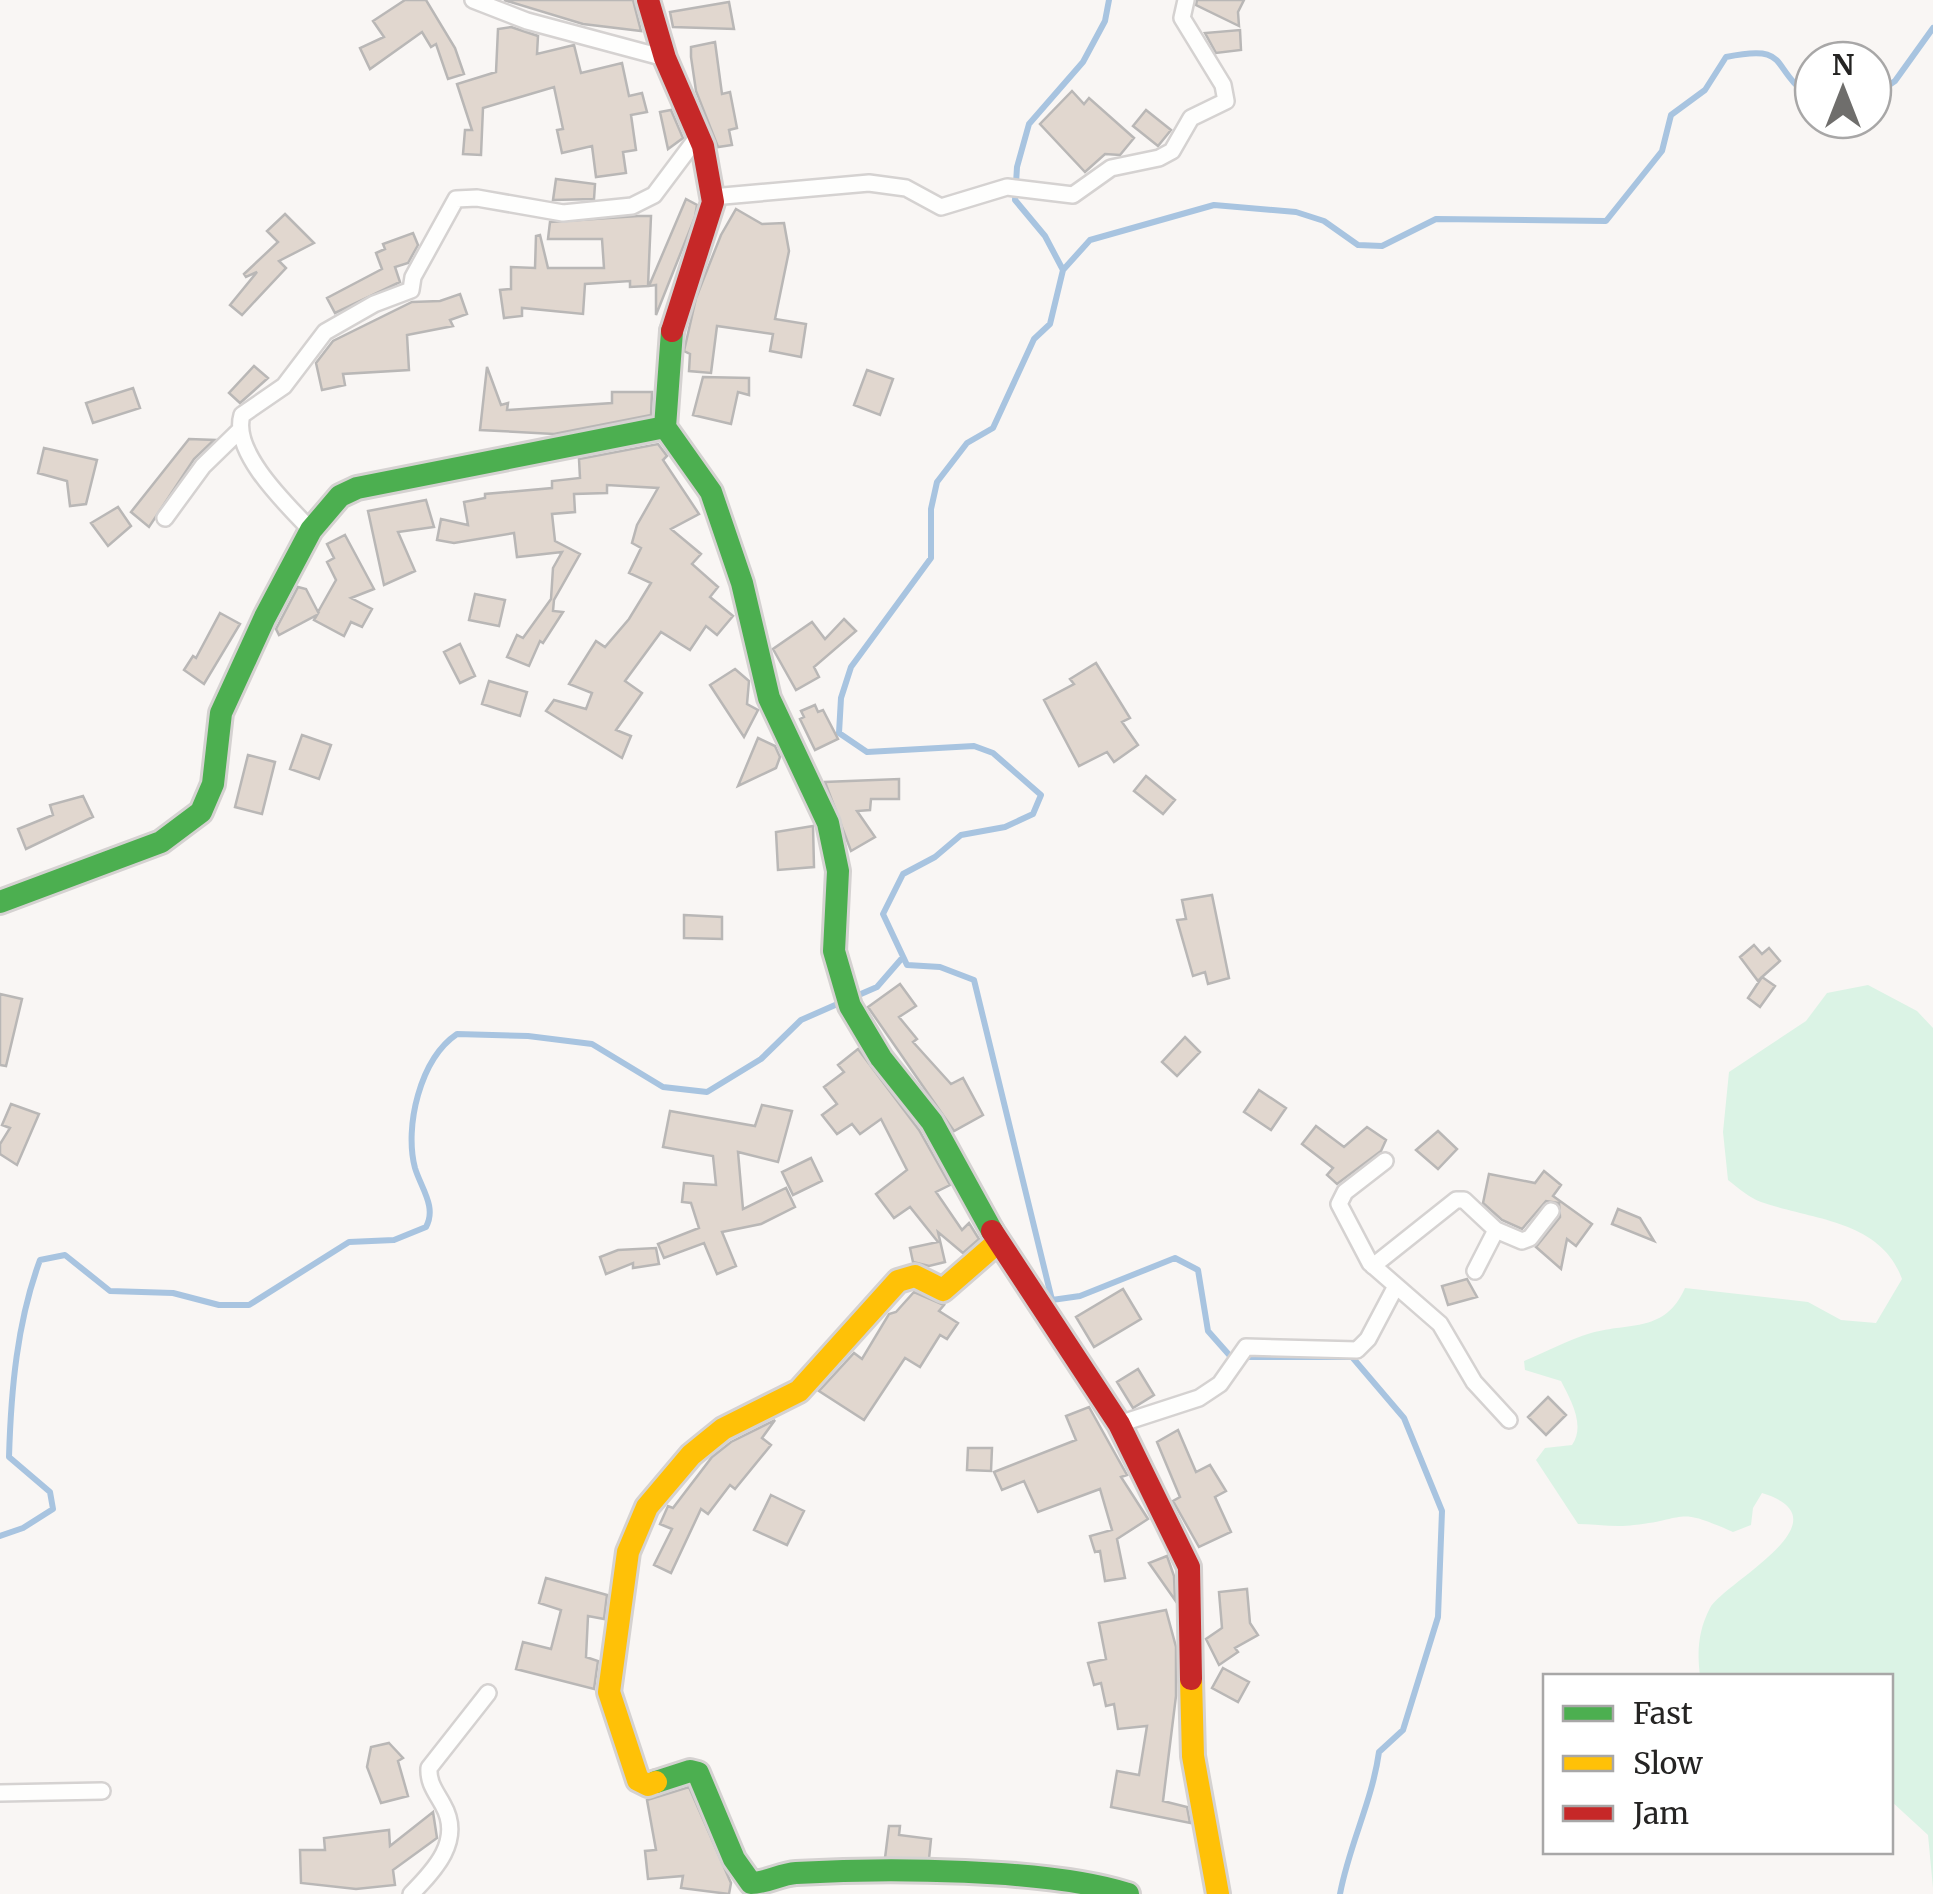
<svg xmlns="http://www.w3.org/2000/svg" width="1933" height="1894" viewBox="0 0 1933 1894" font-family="Merriweather,serif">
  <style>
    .green { fill: #dbf3e5 }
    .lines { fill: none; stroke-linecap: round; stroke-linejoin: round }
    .stream { stroke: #a8c4e0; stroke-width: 6 }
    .building { fill: #e1d7cf; stroke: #b9b7b6; stroke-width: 2.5 }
    .street-casing { stroke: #d5d2d1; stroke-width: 20 }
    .fast-casing { stroke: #d5d2d1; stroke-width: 28 }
    .slow-casing { stroke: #d5d2d1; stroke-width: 28 }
    .jam-casing { stroke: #d5d2d1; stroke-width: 28 }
    .street { stroke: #fefefd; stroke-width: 15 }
    .fast { stroke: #4caf50; stroke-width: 22 }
    .slow { stroke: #ffc107; stroke-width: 22 }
    .jam { stroke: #c62828; stroke-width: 22 }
  </style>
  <rect width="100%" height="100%" fill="#f9f6f4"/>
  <path class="green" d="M1868 985 1917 1011 1933 1028V1888L1928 1835 1891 1801 1890 1676H1700C1697 1652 1698 1631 1710 1608 1723 1583 1851 1520 1762 1493L1753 1508 1751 1525 1733 1532C1675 1506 1689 1519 1634 1525 1616 1528 1596 1524 1578 1524L1536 1460 1545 1448 1572 1445C1586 1425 1570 1399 1561 1381L1525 1370 1524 1361C1546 1352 1568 1340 1591 1333 1631 1322 1665 1333 1685 1288L1808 1302 1841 1320 1876 1323 1902 1279C1881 1220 1812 1220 1761 1202 1750 1198 1738 1188 1728 1180L1723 1132 1729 1072 1806 1021 1827 993Z"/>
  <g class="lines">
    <path class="stream" d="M1873 96 1895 81 1933 28
      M1063 270 1045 236 1015 200 1017 167 1029 124 1083 62 1105 21 1109 0
      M854 997 877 987 903 957
      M0 1536 23 1528 53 1509 50 1492 9 1457C11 1390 17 1322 40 1260L65 1255 110 1291 173 1293 219 1305H249L349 1242 394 1240 426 1227C437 1207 421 1188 415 1168 404 1127 420 1059 457 1034L528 1036 592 1044 663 1087 707 1092 761 1059 801 1020 842 1002
      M1340 1894C1349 1845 1372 1802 1379 1752L1403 1730 1438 1617 1442 1511 1404 1418 1352 1357H1231L1208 1331 1198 1270 1175 1258 1080 1296 1052 1300 974 980 940 967 907 965 883 914 903 874 935 857 961 835 1005 827 1033 814 1041 795 993 753 974 746 867 752 839 733 841 698 851 667 931 558V509L937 482 967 443 993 428 1034 339 1050 324 1063 270 1090 240 1214 205 1296 212 1324 221 1358 245 1382 246 1436 219 1606 221 1662 151 1671 115 1705 90 1726 57C1794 43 1767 69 1813 98"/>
  </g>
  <path class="building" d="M405 0H426L455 48 464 74 448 79 436 44 431 47 422 32 370 69 360 48 384 37 373 21Z
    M504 0H633L641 31 583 24Z
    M1197 0H1244L1238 12 1239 26 1196 5Z
    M729 2 734 29 673 27 670 12Z
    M511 27 538 36 537 54 574 45 581 73 622 63 629 96 642 93 647 112 631 115 636 150 623 152 626 173 596 177 592 146 562 153 557 130 563 129 554 87 483 108 481 155 463 154 465 130H472L457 84 496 72 498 29Z
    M1240 30 1241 50 1216 53 1205 33Z
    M715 42 722 94 730 92 737 128 729 130 732 145 718 147 696 91 691 57V47Z
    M1072 91 1084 104 1089 98 1134 138 1120 155 1105 154 1085 172 1040 124Z
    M671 110 683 138 668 149 660 112Z
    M1146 110 1171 130 1158 146 1133 126Z
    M556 179 595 184 594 199 553 200Z
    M686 199 697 205 695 217 656 315V285L649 286Z
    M736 209 762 224 784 223 789 251 775 319 806 324 801 357 770 351 773 334 717 326 711 373 689 371 690 354 684 351 696 298 721 235Z
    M285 214 314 243 279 261 286 268 242 315 230 305 257 272 246 277 244 274 278 242 267 231Z
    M638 216H651L648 286 630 287V281L585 284 583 314 522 308V316L504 318 500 290 511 289V267L535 268 536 236 540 235 548 268H604L602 239H548L550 222Z
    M413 233 418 245 408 263 395 267 400 282 335 313 327 298 382 269 376 253 385 249 383 244Z
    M460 294 467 314 450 320 453 326 407 335 409 370 343 374 345 385 322 390 316 363 333 341 412 302 440 301Z
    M254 366 268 378 240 403 229 393Z
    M487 367 501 405 508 403 507 410 612 403V392H652L651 415 554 434 480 430Z
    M867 370 893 379 880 415 854 405Z
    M703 377 749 378V395L738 392 731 424 693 415Z
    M133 388 140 408 93 423 86 403Z
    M189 439 214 440 194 459 149 527 131 512Z
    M658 444 667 456 663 460 699 514 671 529 701 554 692 564 718 587 710 597 733 616 717 635 706 626 690 650 661 632 625 681 642 693 616 730 631 736 622 758 546 711 554 700 586 709 592 693 569 684 596 641 605 647 629 619 651 583 629 573 641 548 632 543 637 525 658 488 607 485V493L574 494 575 512 552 514 555 541 580 554 554 600 553 611 563 612 543 643 540 641 529 666 507 657 517 635 523 638 551 599 553 568 562 552 517 557 514 533 454 543 437 540 441 519 468 525 464 502 485 498V494L552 488V481L580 478 579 459Z
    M44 448 97 460 86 504 70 506 67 481 38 473Z
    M426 500 434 527 398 532 415 571 384 585 368 511Z
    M118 507 131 526 108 546 91 523Z
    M345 535 374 589 351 598 372 609 362 627 351 622 344 636 314 620 317 615 279 635 276 629 298 587 306 589 318 612 336 580 327 562 334 558 327 544Z
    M475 594 505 600 499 626 469 620Z
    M220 613 240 624 204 684 184 670 193 656 196 658Z
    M844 619 856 631 814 667 819 677 796 690 773 649 812 622 825 639Z
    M460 644 475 676 460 683 444 652Z
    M1096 663 1130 718 1122 722 1138 745 1114 762 1107 752 1079 766 1044 700 1074 684 1070 679Z
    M735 669 749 681 747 704 758 710 744 737 710 685Z
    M489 681 527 692 520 716 482 704Z
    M815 705 818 712 823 710 838 739 815 750 800 719 804 717 801 711Z
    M302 735 331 745 319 779 290 769Z
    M758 738 775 746 780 757 776 768 738 786Z
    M248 755 275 762 262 814 235 807Z
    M1146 776 1175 800 1163 814 1134 791Z
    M899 779V799H871L870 810 857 811 875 837 851 851 825 782Z
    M83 796 93 817 26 849 18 829 53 815 50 805Z
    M813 826 814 867 778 870 776 832Z
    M1212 895 1229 978 1208 984 1205 972 1193 976 1177 920 1186 919 1182 900Z
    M684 915 722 917V939L684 938Z
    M1754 945 1762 954 1769 948 1780 961 1762 977 1775 986 1760 1007 1748 998 1762 977 1758 981 1740 957Z
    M900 984 916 1006 899 1017 917 1039 913 1042 951 1084 963 1078 983 1115 954 1131 868 1007Z
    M0 994 22 999 6 1066 0 1065Z
    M1185 1037 1200 1052 1177 1076 1162 1062Z
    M858 1049 919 1130 950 1185 936 1192 962 1230 969 1223 979 1239 963 1253 938 1232 945 1262 929 1266 913 1262 910 1248 938 1242 910 1207 894 1218 876 1194 907 1170 881 1119 860 1134 852 1124 837 1134 822 1115 837 1104 824 1087 844 1072 838 1065Z
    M1259 1090 1286 1108 1271 1130 1244 1112Z
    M11 1104 39 1114 17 1165 0 1154V1144L10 1128 2 1125Z
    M762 1105 792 1111 778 1162 738 1152 743 1209 786 1188 795 1207 761 1224 722 1232 736 1266 717 1274 704 1243 664 1258 658 1244 699 1228 691 1203 682 1202 684 1183 716 1185 713 1156 663 1147 670 1111 755 1126Z
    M1316 1126 1344 1147 1367 1127 1386 1140 1381 1151 1337 1184 1327 1175 1333 1168 1302 1144Z
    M1438 1131 1457 1149 1438 1169 1416 1150Z
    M811 1158 822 1181 793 1195 782 1172Z
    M1544 1171 1561 1185 1553 1196 1592 1224 1576 1246 1567 1239 1561 1269 1536 1247 1560 1217 1559 1203 1546 1201 1522 1229 1502 1220 1483 1203 1489 1174 1535 1183Z
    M1618 1209 1640 1218 1654 1241 1612 1224Z
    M656 1248 659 1264 633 1268V1263L606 1274 600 1257 618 1250Z
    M1467 1279 1477 1297 1448 1305 1442 1286Z
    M1123 1289 1141 1319 1094 1347 1076 1317Z
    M914 1292 944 1305 939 1311 958 1323 947 1339 940 1335 920 1367 905 1358 864 1420 819 1391 854 1353 862 1359 889 1314 896 1312Z
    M1138 1369 1154 1395 1133 1408 1117 1382Z
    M1548 1397 1566 1415 1546 1435 1528 1417Z
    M1089 1407 1127 1475 1121 1477 1148 1519 1117 1539 1125 1578 1105 1581 1100 1551 1095 1552 1090 1536 1112 1530 1100 1489 1038 1512 1024 1481 1002 1490 994 1472 1076 1440 1066 1416Z
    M775 1420 762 1438 771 1445 735 1489 730 1485 708 1514 701 1509 671 1573 654 1565 672 1529 660 1524 668 1506 673 1508 712 1457 731 1442Z
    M1178 1430 1196 1472 1210 1465 1226 1491 1215 1497 1231 1532 1199 1547 1173 1501 1180 1497 1157 1442Z
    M968 1448H992L991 1471 967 1470Z
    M771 1495 804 1511 787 1545 754 1530Z
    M1167 1556 1174 1576 1175 1600 1149 1563Z
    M546 1578 607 1595 604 1619 588 1616 586 1657 598 1661 594 1689 516 1669 523 1642 551 1649 561 1610 539 1603Z
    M1247 1589 1250 1623 1258 1635 1235 1648 1238 1652 1219 1665 1206 1639 1222 1628 1219 1592Z
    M1166 1610 1176 1647V1696L1163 1801 1187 1807 1190 1823 1111 1807 1117 1771 1139 1775 1147 1726 1118 1729 1114 1704 1106 1706 1101 1683 1094 1685 1088 1663 1106 1659 1099 1623Z
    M1223 1668 1249 1682 1238 1702 1212 1688Z
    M389 1743 403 1758 398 1761 408 1796 381 1803 367 1767 371 1747Z
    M689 1787 731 1883 729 1894 681 1888 683 1876 648 1879 645 1851 656 1850 647 1800Z
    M433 1812 437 1838 393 1870 395 1885 356 1889 301 1883 300 1850H325L324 1838 389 1830 390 1846Z
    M889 1826H900L899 1835 931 1839 929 1859 885 1858Z"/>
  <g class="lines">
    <defs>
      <path id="street" d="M473 0 527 21 665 58
        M712 197 869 183 906 188 941 207 1007 187 1073 195 1111 168 1159 158 1172 151 1191 118 1226 101 1223 85 1182 18 1186 0
        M165 518 203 466 239 431
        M311 530C287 505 231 452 242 415L284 386 325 332 374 304 411 290 413 277 456 199 477 198 563 213 632 206 654 195 699 135
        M1385 1161 1345 1192 1339 1204 1370 1263 1440 1324 1474 1382 1509 1420
        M1373 1266 1456 1200H1464L1496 1230 1522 1241 1530 1238 1551 1211
        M1475 1271 1496 1230
        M1119 1424 1199 1398 1220 1384 1246 1347 1357 1350 1368 1339 1396 1286
        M0 1793 102 1791
        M411 1894C435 1870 463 1840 443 1805 436 1792 428 1783 429 1768L488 1693"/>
      <path id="fast" d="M672 331 665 427 711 492 742 583 769 698 828 823 838 871 834 951 850 1006 881 1058 932 1122 992 1231
        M0 902 161 842 201 812 213 784 221 713 265 617 311 530 340 496 357 488 665 427
        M656 1782 690 1771 698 1773 734 1859 751 1883C767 1883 780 1874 796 1873 883 1868 1048 1868 1128 1894"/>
      <path id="slow" d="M1191 1679 1193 1756 1218 1894
        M656 1782 648 1785 638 1780 609 1692 628 1552 647 1507 691 1455 723 1429 799 1391 898 1281 915 1276 943 1290 998 1242"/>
      <path id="jam" d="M648 0 665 58 703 146 713 202 672 331
        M992 1231 1119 1424 1189 1567 1191 1679"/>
    </defs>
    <use href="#street" class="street-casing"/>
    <use href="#fast" class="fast-casing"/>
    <use href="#slow" class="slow-casing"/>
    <use href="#jam" class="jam-casing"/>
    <use href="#street" class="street"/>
    <use href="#fast" class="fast"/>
    <use href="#slow" class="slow"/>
    <use href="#jam" class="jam"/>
  </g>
  <rect x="1543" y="1674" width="350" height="180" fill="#ffffff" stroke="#a8a7a7" stroke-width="2.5"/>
  <rect x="1563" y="1706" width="50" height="15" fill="#4caf50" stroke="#a8a7a7" stroke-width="2.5"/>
  <text x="1633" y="1724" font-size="30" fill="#252423">Fast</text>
  <rect x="1563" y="1756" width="50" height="15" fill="#ffc107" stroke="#a8a7a7" stroke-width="2.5"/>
  <text x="1633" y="1774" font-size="30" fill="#252423">Slow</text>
  <rect x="1563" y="1806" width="50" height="15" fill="#c62828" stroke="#a8a7a7" stroke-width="2.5"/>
  <text x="1633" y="1824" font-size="30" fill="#252423">Jam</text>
  <g transform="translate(1843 90)"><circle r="48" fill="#ffffff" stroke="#a8a7a7" stroke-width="2.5"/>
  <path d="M0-8L18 38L0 25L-18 38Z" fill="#6f6e6c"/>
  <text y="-15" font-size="28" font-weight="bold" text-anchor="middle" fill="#252423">N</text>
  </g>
</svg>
